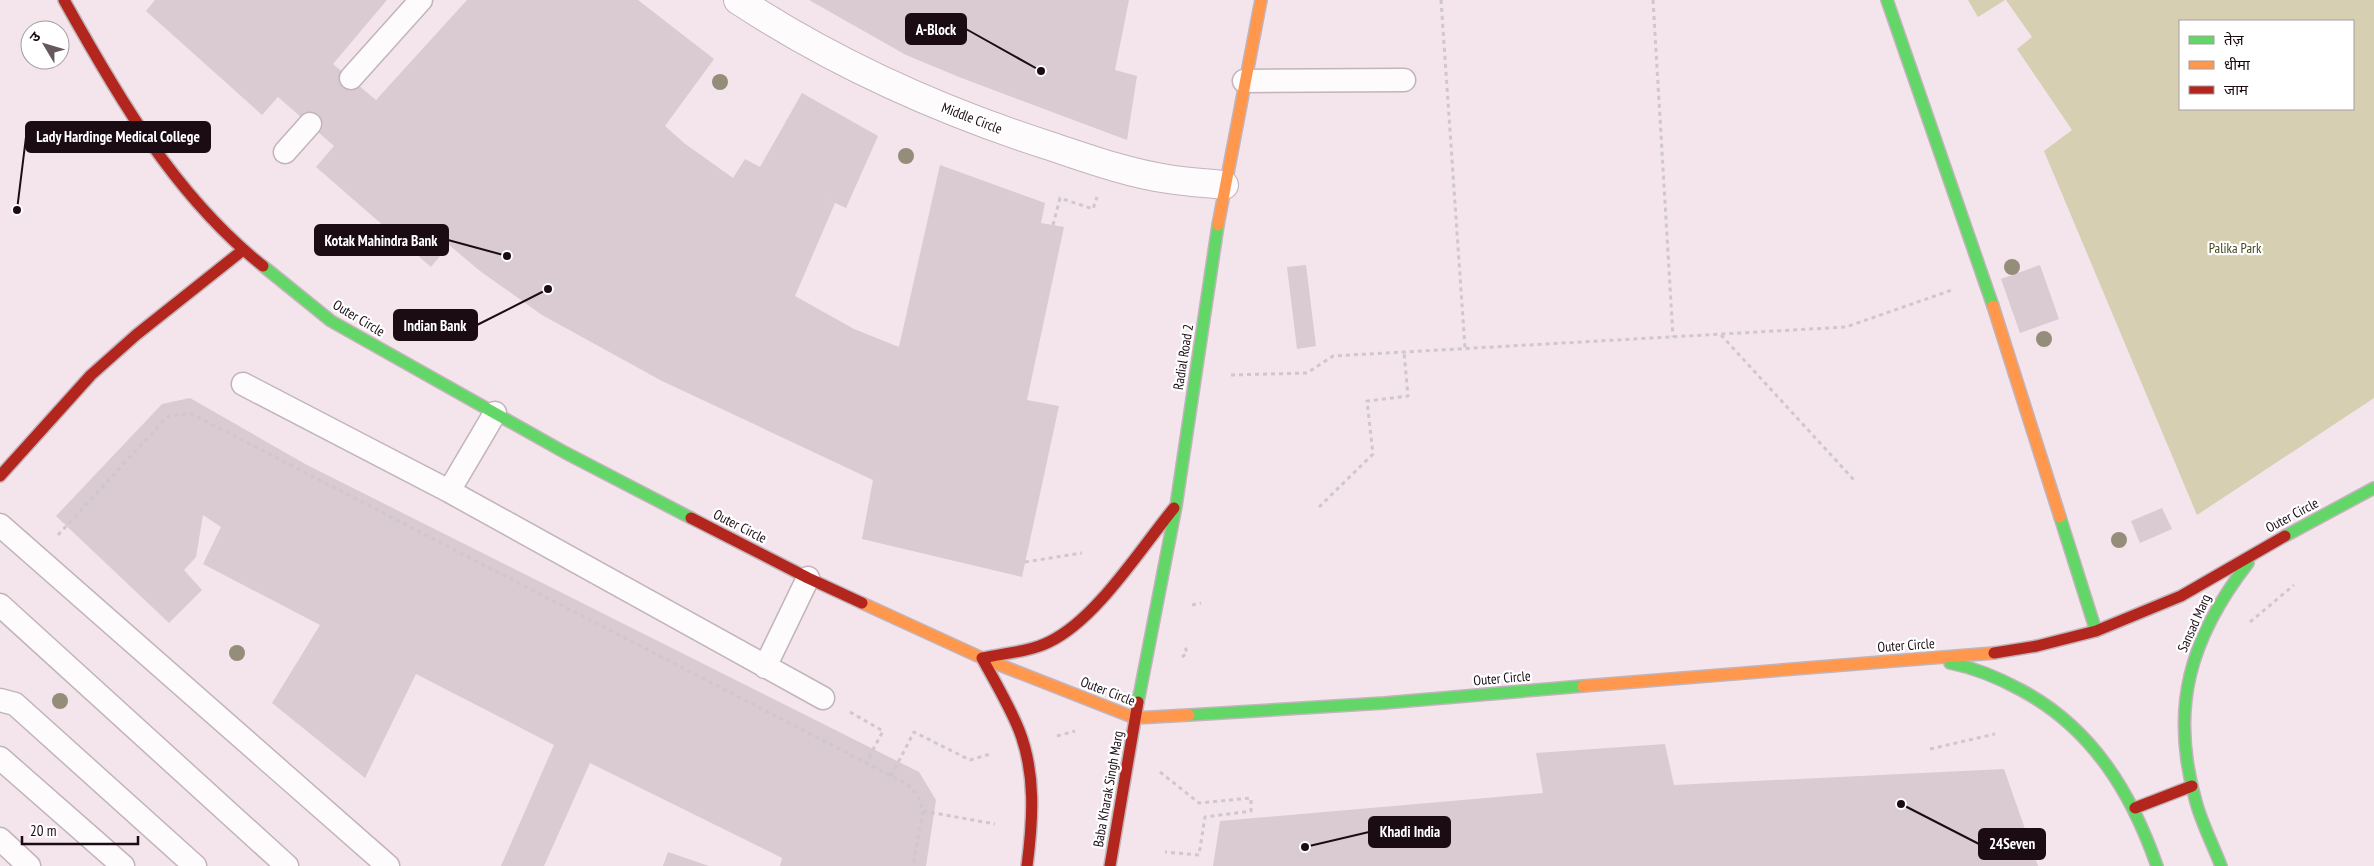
<svg xmlns="http://www.w3.org/2000/svg" width="2374" height="866" viewBox="0 0 2374 866" font-family="'PT Sans Narrow','Noto Sans Devanagari',sans-serif">
  <style>
    .green { fill: #d6cfb1; fill-rule: evenodd }
    .building { fill: #dacad2 }
    .lines { fill: none; stroke-linecap: round; stroke-linejoin: round }
    .lane-casing { stroke: #c2b4bb; stroke-width: 25 }
    .street-casing { stroke: #c2b4bb; stroke-width: 30 }
    .fast-casing { stroke: #c2b4bb; stroke-width: 14 }
    .slow-casing { stroke: #c2b4bb; stroke-width: 14 }
    .jam-casing { stroke: #c2b4bb; stroke-width: 14 }
    .path { stroke: #cfc8cb; stroke-width: 3; stroke-dasharray: 4 4; stroke-linecap: butt }
    .lane { stroke: #fdfbfc; stroke-width: 22 }
    .street { stroke: #fdfbfc; stroke-width: 28 }
    .fast { stroke: #63d668; stroke-width: 11 }
    .slow { stroke: #ff974d; stroke-width: 11 }
    .jam { stroke: #b3261e; stroke-width: 11 }
    .tree { fill: #948d7a }
    .labels { text-anchor: middle; stroke-width: 4.5; stroke-linejoin: round; paint-order: stroke }
    .street-label { font-size: 14px; fill: #1b0c14; stroke: #fff }
    .park-label { font-size: 14px; fill: #45451d; stroke: #fff }
    .leader { fill: none; stroke: #1b0c14; stroke-width: 2 }
    .callout-dot { fill: #1b0c14; stroke: #fff; stroke-width: 2 }
    .callout { fill: #1b0c14; stroke: #1b0c14; stroke-width: 2 }
    .callout-label { font-size: 15px; text-anchor: middle; font-weight: bold; fill: #fff }
  </style>
  <rect width="100%" height="100%" fill="#f4e4ec"/>
  <path class="green" d="M1968 0H2005L1978 17Z
    M2006 0H2374V398L2197 515 2044 151 2072 130 2017 49 2032 37ZM2180 21H2353V109H2180Z"/>
  <path class="building" d="M155 0H387L333 64 376 100 467 0H638L714 59 665 126 684 143 733 178 745 159 760 167 802 93 878 136 846 208 818 195 835 203 795 296 854 329 899 347 940 165 1045 203 1041 223 1064 227 1027 400 1059 406 1022 577 862 539 873 480 662 381 542 315 480 271 449 245 431 267 316 167 334 146 278 97 262 115 146 11Z
    M809 0H1129L1115 70 1137 76 1127 140 959 77 906 55Z
    M1306 265 1316 346 1297 349 1287 267Z
    M2040 265 2059 319 2020 333 2001 279Z
    M190 398 307 465 919 772 936 800 926 866H780L782 858 590 763 544 866H501L554 745 416 674 365 778 272 703 320 625 203 564 221 527 203 515 196 557 184 570 202 590 169 623 56 516 162 404Z
    M2162 508 2172 529 2140 543 2131 521Z
    M1665 744 1674 785 2004 769 2038 866H1213L1220 821 1543 793 1536 753Z
    M668 852 709 866H663Z"/>
  <g class="lines">
    <defs>
      <path id="lane" d="M351 78 421 0
        M1244 81 1404 80
        M285 152 310 124
        M243 384 449 491
        M495 413 449 491 823 698
        M0 525 388 866
        M0 605 287 866
        M765 667 808 578
        M0 700 15 704 195 866
        M0 758 123 866
        M0 839 29 866"/>
      <path id="street" d="M738 0C834 63 941 111 1050 146 1089 159 1128 173 1168 179 1186 182 1206 183 1224 185"/>
      <path id="fast" d="M1887 0 1993 306
        M263 266 331 321 564 452 691 518
        M2060 517 2096 631
        M2285 536 2374 488
        M1950 663C1975 668 1999 678 2021 690 2092 728 2131 792 2157 866
        M1138 702 1176 506 1218 225
        M1189 715 1384 703 1583 686
        M2221 866C2213 845 2202 824 2196 802 2169 708 2190 638 2248 563"/>
      <path id="slow" d="M1218 225 1261 0
        M1993 306 2060 517
        M862 603 982 658 1135 718 1189 715
        M1583 686 1994 653"/>
      <path id="jam" d="M64 0C118 97 175 196 263 266
        M0 476 91 375 136 335 243 250
        M691 518 808 578 862 603
        M1994 653 2037 646 2096 631 2181 596 2285 536
        M982 658C1004 653 1029 652 1049 642 1096 620 1141 548 1174 508
        M982 658C995 682 1009 705 1019 730 1036 773 1033 820 1027 866
        M2135 808 2192 786
        M1110 866 1138 702"/>
    </defs>
    <use href="#lane" class="lane-casing"/>
    <use href="#street" class="street-casing"/>
    <use href="#fast" class="fast-casing"/>
    <use href="#slow" class="slow-casing"/>
    <use href="#jam" class="jam-casing"/>
    <path class="path" d="M1441 0 1465 348
      M1653 0 1673 337
      M1053 225 1060 198 1093 209 1097 197
      M1721 335 1854 480
      M1231 375 1307 373 1333 356 1846 327 1952 290
      M1319 507 1373 454 1367 401 1408 396 1404 352
      M58 535 167 417 190 413 907 784 918 795 923 811 913 866
      M1025 562 1082 553
      M1192 605 1201 603
      M2250 622 2294 585
      M1182 657 1187 653 1185 646
      M850 712 883 731 866 763
      M1057 736 1075 731
      M1930 749 1995 734
      M1160 772 1199 803 1251 798V811L1205 817 1199 855 1165 852
      M891 776 914 732 970 760 990 754
      M923 811 995 824"/>
    <use href="#lane" class="lane"/>
    <use href="#street" class="street"/>
    <use href="#fast" class="fast"/>
    <use href="#slow" class="slow"/>
    <use href="#jam" class="jam"/>
  </g>
  <g class="tree">
    <circle cx="720" cy="82" r="8"/>
    <circle cx="906" cy="156" r="8"/>
    <circle cx="2012" cy="267" r="8"/>
    <circle cx="2044" cy="339" r="8"/>
    <circle cx="2119" cy="540" r="8"/>
    <circle cx="237" cy="653" r="8"/>
    <circle cx="60" cy="701" r="8"/>
  </g>
  <g class="labels">
    <g class="street-label">
      <text transform="translate(972 118) rotate(21)" y="5">Middle Circle</text>
      <text transform="translate(359 318) rotate(31)" y="5">Outer Circle</text>
      <text transform="translate(1183 357) rotate(-81)" y="5">Radial Road 2</text>
      <text transform="translate(2292 515) rotate(-28)" y="5">Outer Circle</text>
      <text transform="translate(740 526) rotate(27)" y="5">Outer Circle</text>
      <text transform="translate(2194 623) rotate(-66)" y="5">Sansad Marg</text>
      <text transform="translate(1906 645) rotate(-4)" y="5">Outer Circle</text>
      <text transform="translate(1502 678) rotate(-5)" y="5">Outer Circle</text>
      <text transform="translate(1108 691) rotate(21)" y="5">Outer Circle</text>
      <text transform="translate(1108 789) rotate(-80)" y="5">Baba Kharak Singh Marg</text>
    </g>
    <g class="park-label">
      <text x="2235" y="253">Palika Park</text>
    </g>
  </g>
  <path class="leader" d="M1041 71L966 29M17 210L26 137M507 256L448 240M548 289L477 325M1305 847L1369 832M1901 804L1979 844"/>
  <g class="callout-dot">
    <circle cx="1041" cy="71" r="5"/>
    <circle cx="17" cy="210" r="5"/>
    <circle cx="507" cy="256" r="5"/>
    <circle cx="548" cy="289" r="5"/>
    <circle cx="1305" cy="847" r="5"/>
    <circle cx="1901" cy="804" r="5"/>
  </g>
  <g class="callout">
    <rect x="906" y="14" width="60" height="30" rx="5"/>
    <rect x="26" y="122" width="184" height="30" rx="5"/>
    <rect x="315" y="225" width="133" height="30" rx="5"/>
    <rect x="394" y="310" width="83" height="30" rx="5"/>
    <rect x="1369" y="817" width="81" height="30" rx="5"/>
    <rect x="1979" y="829" width="66" height="30" rx="5"/>
  </g>
  <g class="callout-label">
    <text x="936" y="35">A-Block</text>
    <text x="118" y="142">Lady Hardinge Medical College</text>
    <text x="381" y="246">Kotak Mahindra Bank</text>
    <text x="435" y="331">Indian Bank</text>
    <text x="1410" y="837">Khadi India</text>
    <text x="2012" y="849">24Seven</text>
  </g>
  <rect x="2179" y="20" width="175" height="90" fill="#ffffff" stroke="#a49ea1"/>
  <rect x="2189" y="36" width="25" height="8" fill="#63d668" stroke="#a49ea1"/>
  <text x="2224" y="45" font-size="15" fill="#1b0c14">तेज़</text>
  <rect x="2189" y="61" width="25" height="8" fill="#ff974d" stroke="#a49ea1"/>
  <text x="2224" y="70" font-size="15" fill="#1b0c14">धीमा</text>
  <rect x="2189" y="86" width="25" height="8" fill="#b3261e" stroke="#a49ea1"/>
  <text x="2224" y="95" font-size="15" fill="#1b0c14">जाम</text>
  <g transform="translate(45 45) rotate(308)"><circle r="24" fill="#ffffff" stroke="#a49ea1"/>
  <path d="M0-4L9 19L0 12L-9 19Z" fill="#675860"/>
  <text y="-8" font-size="14" font-weight="bold" text-anchor="middle" fill="#1b0c14">उ</text>
  </g>
  <path d="M22 836v8h116v-8" fill="none" stroke="#1b0c14" stroke-width="2.5"/>
  <text x="30" y="836" font-size="15" fill="#1b0c14" stroke="#ffffff" stroke-width="4" paint-order="stroke">20 m</text>
</svg>
